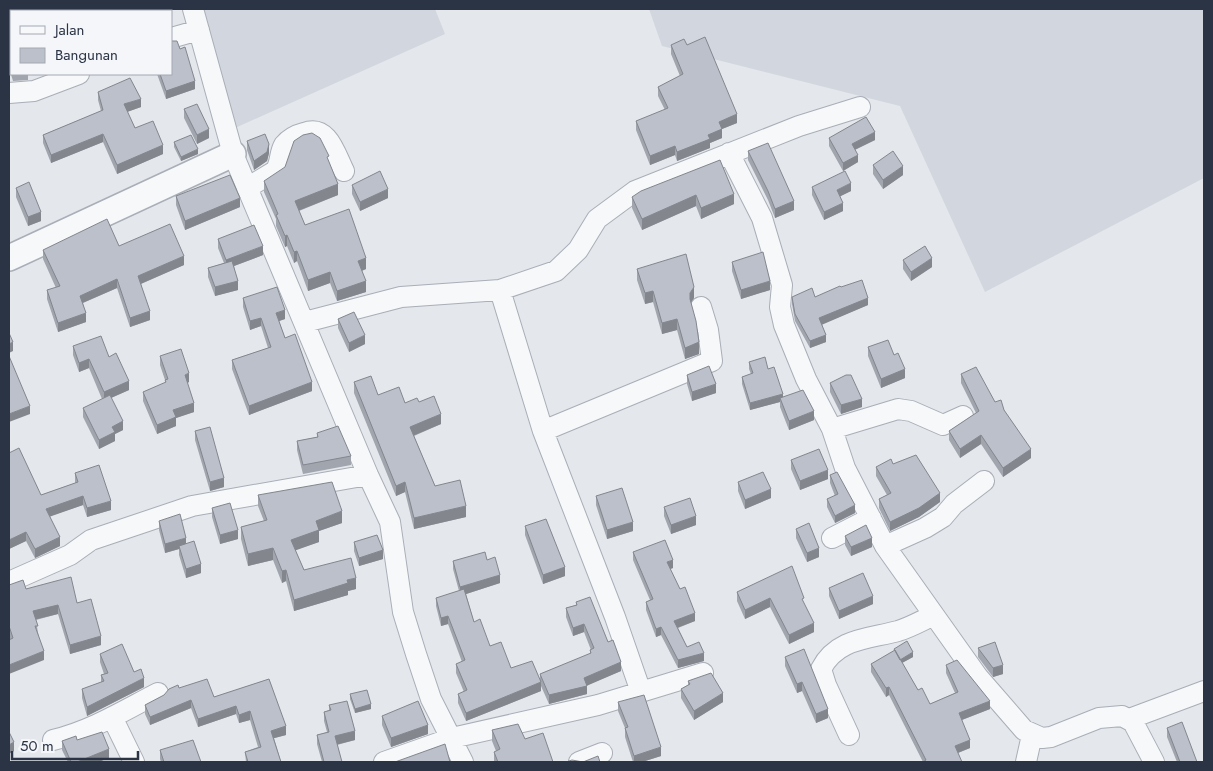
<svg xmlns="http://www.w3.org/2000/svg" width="1213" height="771" viewBox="0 0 1213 771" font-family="Jost,sans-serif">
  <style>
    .built { fill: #d2d6de }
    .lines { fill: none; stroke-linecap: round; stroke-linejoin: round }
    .minor-casing { stroke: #a9aeb7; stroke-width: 22 }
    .tertiary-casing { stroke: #a9aeb7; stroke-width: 28 }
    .minor { stroke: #f7f8fa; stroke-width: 20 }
    .tertiary { stroke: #f7f8fa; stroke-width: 25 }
    .wall { fill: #a1a5ae }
    .shaded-wall { fill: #83868d }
    .building { fill: #bbc0ca; stroke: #83868d }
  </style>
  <rect width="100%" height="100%" fill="#e4e7ec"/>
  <path class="built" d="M203 9H435L445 34 235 128Z
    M649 9H1204V178L985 292 900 106 662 46Z"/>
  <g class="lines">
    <defs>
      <path id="minor" d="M193 9 233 154 368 475 390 522 403 612 416 654 431 699 463 762
        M171 38 199 30
        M9 93 34 91 79 74
        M729 153 762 218 782 285 780 307 784 325 806 379 832 429 845 468 885 546 978 677 1024 730 1042 738 1051 737 1099 718 1122 716 1133 722 1154 762
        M247 188 275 171C281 164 279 153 284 145 289 139 296 135 304 133 328 124 335 153 344 171
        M500 290 543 431 615 617 641 692
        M305 322 401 297 500 290 556 271 578 250 597 219 635 191 799 126 860 107
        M832 429 898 409 911 411 943 425 963 416
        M543 431 712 361 708 330 701 307
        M832 538 871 518
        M885 546 925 528 943 517 954 504 984 481
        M9 582 70 555 91 540 192 506 368 475
        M112 717 134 762
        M1129 719 1204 691
        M849 735 826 685 821 669C837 638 869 639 898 631 911 627 923 620 934 615
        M53 740C91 731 123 711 158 693
        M384 762 452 738 598 705 703 673
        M579 762 602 753
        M1026 762 1032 735"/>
      <path id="tertiary" d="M9 258 233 154"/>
    </defs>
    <use href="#minor" class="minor-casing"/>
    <use href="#tertiary" class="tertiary-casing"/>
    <use href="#minor" class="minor"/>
    <use href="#tertiary" class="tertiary"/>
  </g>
  <path class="wall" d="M87 9H109L110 11H88Z
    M671 45H687L737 123 722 129V138L710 143V148L677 161 675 155 650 165 636 130V121L665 110 658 96V87L680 76 671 54Z
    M11 46V74H28V80L13 81 9 68V47Z
    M180 49 195 89 166 99 157 74H171Z
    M98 92 141 107 127 112 135 128 163 154 117 174 103 142 51 163 43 143V135L101 111 98 100Z
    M184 109 209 138 197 144 184 118Z
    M829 138 875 140 855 150 858 162 843 171 829 146Z
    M247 141 269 153 267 161 254 170 247 150Z
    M174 142 198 154 181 161 174 147Z
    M748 151 794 210 775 218 768 200 748 160Z
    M720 160 734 204 701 219 696 206 642 230 632 208V197Z
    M329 164 338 195 299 211 305 225 366 269 362 271 366 292 337 301 330 283 308 291 297 261 294 263 287 246 285 247 276 226V219L264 192V181Z
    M873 165 903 175 883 189 873 174Z
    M352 185 388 198 360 211 352 194Z
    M812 187 851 191 840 196 843 211 824 220 812 195Z
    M16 188 41 221 28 226 16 197Z
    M176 196 240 207 185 230 176 205Z
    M218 239 263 255 234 266 238 290 215 296 208 277V268L224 263 218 248Z
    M119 246 184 265 141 284 150 320 130 327 117 288 83 303 86 322 58 332 47 299V290L56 288 43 259V250Z
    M903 260 932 267 911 281 903 269Z
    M732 262 770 290 741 299 732 271Z
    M637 269 694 298 691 302 699 354 685 359 677 330 662 334 653 302 645 304 637 280Z
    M841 287 868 305 822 324 826 342 810 348 795 321 792 304V297H815Z
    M243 298 285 319 279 321 285 338 312 391 249 415 232 369V360L268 348 261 326 250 330 243 307Z
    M338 319 365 344 349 352 338 328Z
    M73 346 109 357 129 390 111 398 123 430 115 434V441L99 449 83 417V408L102 399 89 368 79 372 73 355Z
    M868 347 894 355 905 378 881 388 868 356Z
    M160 356 189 382 187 383 194 412 176 418V426L157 434 143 401V392L165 383V380L160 365Z
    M749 362 768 369 783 397 814 420 789 430 780 407V402L750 410 742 384V377L751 374 749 369Z
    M961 374 1004 410 1031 458 1003 477 981 444 960 458 949 440V431L976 413 961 383Z
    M687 375 716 393 692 401 687 384Z
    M354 382 378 395 405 403 419 402 441 424 414 436 435 486 466 517 414 529 405 492 396 496 354 393Z
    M830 383 862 407 841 414 830 392Z
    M195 431 224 487 210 491 195 440Z
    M317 433 351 456V465L303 474 297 450V441L317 437Z
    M791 460 828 479 800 490 791 469Z
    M893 464 940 502 919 517 890 531 879 508V499L887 495 876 476V467Z
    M75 473 111 510 87 517 83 505 50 516 60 546 35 558 26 541 9 549 41 495 75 483Z
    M830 475 855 513 835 523 827 507V499L835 496 830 483Z
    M738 482 771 498 745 509 738 491Z
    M258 495 342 523 319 531V542L295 550 304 570 356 589 348 591V595L294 611 286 581 282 583 273 560 248 566 241 539V527L264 521 258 506Z
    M596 496 633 531 607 539 596 505Z
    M664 507 696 525 671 534 664 516Z
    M212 508 238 539 220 544 212 517Z
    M159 521 186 544 201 573 186 578 179 555V549L165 553 159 530Z
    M525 526 565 576 543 584 525 535Z
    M796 529 819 557 807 562 796 538Z
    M845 536 872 547 851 556 845 545Z
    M354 542 383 559 359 566 354 551Z
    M633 552 673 568 670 569 695 621 678 628 687 647 704 661 678 668 661 635 656 637 646 610V602L650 600 633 560Z
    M487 560 500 583 466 594 474 622 490 646 511 668 540 680V674L590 654V650H591L584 632 573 636 566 617V608L576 605V602L608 642 621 671 587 685V694L549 704 541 686V691L466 721 458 703V694L464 692 456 673V664L462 662 448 624 441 626 436 606V598L459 591 453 569V561Z
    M9 585 26 589 77 603 101 645 70 654 58 614 36 620 38 633 44 660 10 639 9 635Z
    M829 588 873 604 839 619 829 596Z
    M737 592 804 604 814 632 789 644 770 607 745 619 737 601Z
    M978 648 1003 674 993 677 978 657Z
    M894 649 913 657 902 663 918 690 930 704 955 693 946 673V665L990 709 962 720 970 748 958 753 923 762 889 695 886 697 871 672V664L894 651Z
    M100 654 134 672 144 687 87 716 82 698V689L101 682V675L104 674 100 662Z
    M785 657 828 718 816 723 802 691 797 693 785 666Z
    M269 679 286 735 274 738 281 762H246L245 752 258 747 250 720 239 723 236 714 198 727 191 708 150 725 145 714V705L179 688 214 697Z
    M688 681 723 702 694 720 681 698V689L688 685Z
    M350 694 371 709 355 713 350 699Z
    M618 702 661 756 642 762H633L625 737V728L618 711Z
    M329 705 355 740 337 745 342 762H322L317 744V735L327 732 324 721V712L329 710Z
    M382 716 428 734 391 747 382 725Z
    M1167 728 1197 762H1177L1167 737Z
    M492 730 525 739 553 762H494V752L496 751 492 741Z
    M77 740 109 758 98 762H68L62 750V741Z
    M160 750 201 762H161L160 759Z"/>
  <path class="shaded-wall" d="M55 9H62V11H49Z
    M195 81V89L166 99V91Z
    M141 99V107L124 113V104Z
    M737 114V123L722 129V138L710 143V148L677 161V152L708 135 719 122Z
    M209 129V138L197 144V135Z
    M875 132V140L852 151V144Z
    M103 134V142L51 163V155Z
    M269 144V153L267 161 254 170V161Z
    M163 145V154L117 174V165Z
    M675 146V155L650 165V156Z
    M198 149V154L181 161V157Z
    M858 155V162L843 171V163Z
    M903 166V175L883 189V180Z
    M851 183V191L837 198V190Z
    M338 184V195L295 212V201Z
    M388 189V198L360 211V202Z
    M734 194V204L701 219V208Z
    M696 195V206L642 230V219Z
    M240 198V207L185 230V221Z
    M794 201V210L775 218V209Z
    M843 203V211L824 220V212Z
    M41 212V221L28 226V217Z
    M287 235V246L285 247V236Z
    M263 246V255L226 269V260Z
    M297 251V261L294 263V252Z
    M184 256V265L138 285V276Z
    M366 258V269L358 272V261Z
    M932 258V267L911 281V272Z
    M330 272V283L308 291V280Z
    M117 279V288L80 304V296Z
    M238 281V290L215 296V287Z
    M366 281V292L337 301V291Z
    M770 281V290L741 299V290Z
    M694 287V298L690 304V293Z
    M653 291V302L645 304V293Z
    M868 298V305L819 326V318Z
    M285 310V319L276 322V313Z
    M150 311V320L130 327V318Z
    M86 313V322L58 332V323Z
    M261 318V326L250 330V321Z
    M677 319V330L662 334V323Z
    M365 335V344L349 352V343Z
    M826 335V342L810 348V341Z
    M13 342V351L9 353V344Z
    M699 342V354L685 359V348Z
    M89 359V368L79 372V363Z
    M905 369V378L881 388V379Z
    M189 373V382L185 384V375Z
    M129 381V390L104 401V392Z
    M312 382V391L249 415V406Z
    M716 384V393L692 401V392Z
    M783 394V401L780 398V402L750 410V403Z
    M862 399V407L841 414V405Z
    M194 403V412L176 418V426L157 434V425L173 410Z
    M30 406V414L9 422V414Z
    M814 411V420L789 430V421Z
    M441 414V424L410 437V427Z
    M123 421V430L115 434V441L99 449V440L112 427Z
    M981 435V444L960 458V449Z
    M1031 449V458L1003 477V468Z
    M828 470V479L800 490V481Z
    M224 478V487L210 491V482Z
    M405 482V492L396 496V486Z
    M771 489V498L745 509V500Z
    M940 493V502L919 517 890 531V522Z
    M83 496V505L46 518V509Z
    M111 501V510L87 517V508Z
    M855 505V513L835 523V516Z
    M466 506V517L414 529V518Z
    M342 511V523L319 531V542L291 552V540L316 521Z
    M696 516V525L671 534V525Z
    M633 522V531L607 539V530Z
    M238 530V539L220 544V535Z
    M26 532V541L9 549V540Z
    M60 537V546L35 558V549Z
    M186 538V547L179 546V549L165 553V544Z
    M872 538V547L851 556V547Z
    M273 548V560L248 566V554Z
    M819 548V557L807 562V553Z
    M383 550V559L359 566V558Z
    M673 560V568L667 570V562Z
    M201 564V573L186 578V569Z
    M565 567V576L543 584V575Z
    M286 570V581L282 583V571Z
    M500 575V583L460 596V587Z
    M356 578V589L348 591V595L294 611V600L347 580Z
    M873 596V604L839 619V611Z
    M770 598V607L745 619V610Z
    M58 605V614L33 620V611Z
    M695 613V621L674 629V621Z
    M448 616V624L441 626V618Z
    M814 623V632L789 644V635Z
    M584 624V632L573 636V628Z
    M661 627V635L656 637V629Z
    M101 636V645L70 654V645Z
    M44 651V660L9 674V665Z
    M913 652V657L900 664V660Z
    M704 653V661L678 668V660Z
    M621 662V671L584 687 587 686V694L549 704V695L584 678Z
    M1003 665V674L993 677V668Z
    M144 678V687L87 716V707Z
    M541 682V691L466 721V713Z
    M802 682V691L797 693V684Z
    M889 687V695L886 697V688Z
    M723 693V702L694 720V711Z
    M191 700V708L150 725V717Z
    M990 701V709L959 721V713Z
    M371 704V709L355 713V709Z
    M236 706V714L198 727V719Z
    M828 709V718L816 723V714Z
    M250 711V720L239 723V715Z
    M428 725V734L391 747V738Z
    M286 726V735L271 739V731Z
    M355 731V740L335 745V736Z
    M970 740V748L955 754V746Z
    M14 742V751L9 754V745Z
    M661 747V756L642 762H634V756Z
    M109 749V758L98 762H77Z"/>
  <path class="building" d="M25 9H55L49 11H26Z
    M91 9H109L110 11H92Z
    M136 9H168L169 11H137Z
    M705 37 737 114 719 122 722 129 708 135 710 139 677 152 675 146 650 156 636 121 668 108 658 87 683 74 671 45 684 39 687 45Z
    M171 41H177L180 49 185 47 195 81 166 91 160 74H171Z
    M11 46V66L9 59V47Z
    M130 78 141 99 124 104 135 128 153 121 163 145 117 165 103 134 51 155 43 135 103 110 98 92Z
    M197 104 209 129 197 135 184 109Z
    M866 117 875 132 852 144 858 155 843 163 829 138Z
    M312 133 320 138 329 156 327 157 338 184 295 201 305 225 349 209 366 258 358 261 366 281 337 291 330 272 308 280 297 251 294 252 287 235 285 236 276 215 278 214 264 181 285 167 294 141 303 135Z
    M265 134 269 144 267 152 254 161 247 141Z
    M191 135 198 149 181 157 174 142Z
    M768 143 794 201 775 209 768 191 748 151Z
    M893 151 903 166 883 180 873 165Z
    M720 160 734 194 701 208 696 195 642 219 632 197 641 191Z
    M380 171 388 189 360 202 352 185Z
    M845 171 851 183 837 190 843 203 824 212 812 187Z
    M230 175 240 198 185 221 176 196Z
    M29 182 41 212 28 217 16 188Z
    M107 219 119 246 170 224 184 256 138 276 150 311 130 318 117 279 80 296 86 313 58 323 47 290 60 286 43 250Z
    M254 225 263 246 226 260 218 239Z
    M925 246 932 258 911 272 903 260Z
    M763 252 770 281 741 290 732 262Z
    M686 254 694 287 690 293V299L696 321 699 342 685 348 677 319 662 323 653 291 645 293 637 269Z
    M232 261 238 281 215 287 208 268Z
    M862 280 868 298 819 318 826 335 810 341 795 314 792 297 812 288 815 297 840 286 841 287Z
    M277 287 285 310 276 313 285 338 295 334 312 382 249 406 232 360 271 347 261 318 250 321 243 298Z
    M354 312 365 335 349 343 338 319Z
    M9 333 13 342 9 344Z
    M101 336 109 357 116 353 129 381 104 392 89 359 79 363 73 346Z
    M888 340 894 355 898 353 905 369 881 379 868 347Z
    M181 349 189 373 185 375 194 403 173 410 176 417 157 425 143 392 166 382 165 380 168 379 160 356Z
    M9 356 30 406 9 414Z
    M765 357 768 369 774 367 783 394 750 403 742 377 753 373 749 362Z
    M709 366 716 384 692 392 687 375Z
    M976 367 995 402 1001 400 1004 410 1031 449 1003 468 981 435 960 449 949 431 979 411 961 374Z
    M846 375H851L862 399 841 405 830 383Z
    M371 376 378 395 399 387 405 403 417 398 419 402 434 396 441 414 410 427 435 486 460 480 466 506 414 518 405 482 396 486 354 382Z
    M803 390 814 411 789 421 780 398Z
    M110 395 123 421 112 427 115 432 99 440 83 408Z
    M338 426 351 456 303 465 297 441 318 437 317 433Z
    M210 427 224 478 210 482 195 431Z
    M19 448 41 495 78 482 75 473 99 465 111 501 87 508 83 496 46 509 60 537 35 549 26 532 9 540V453Z
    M819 449 828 470 800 481 791 460Z
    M916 455 940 493 919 508 890 522 879 499 891 493 876 467 891 459 893 464Z
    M763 472 771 489 745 500 738 482Z
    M837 472 855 505 835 516 827 499 838 494 830 475Z
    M332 482 342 511 316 521 319 530 291 540 304 570 351 558 356 578 347 580 348 583 294 600 286 570 282 571 273 548 248 554 241 527 267 520 258 495Z
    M622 488 633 522 607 530 596 496Z
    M690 498 696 516 671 525 664 507Z
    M230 503 238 530 220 535 212 508Z
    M180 514 186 538 165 544 159 521Z
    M546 519 565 567 543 575 525 526Z
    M809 523 819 548 807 553 796 529Z
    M866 525 872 538 851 547 845 536Z
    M377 535 383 550 359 558 354 542Z
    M665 540 673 560 667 562 680 589 685 587 695 613 674 621 687 647 699 642 704 653 678 660 661 627 656 629 646 602 653 599 633 552Z
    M194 541 201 564 186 569 179 546Z
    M485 552 487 560 495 557 500 575 460 587 453 561Z
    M792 566 804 598 802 599 814 623 789 635 770 598 745 610 737 592Z
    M863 573 873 596 839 611 829 588Z
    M71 577 77 603 91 599 101 636 70 645 58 605 33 611 38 626H35L44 651 9 665V640L13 638 9 626V585L23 580 26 589Z
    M464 589 474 622 480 619 490 646 501 642 511 668 532 661 541 682 466 713 458 694 467 690 456 664 465 660 448 616 441 618 436 598Z
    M590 597 608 642 613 640 621 662 584 678 587 686 549 695 540 674 591 653 590 650 594 648 584 624 573 628 566 608 577 605 576 602Z
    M907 641 913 652 900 660 894 649Z
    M995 642 1003 665 993 668 978 648Z
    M122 644 134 672 141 669 144 678 87 707 82 689 104 681 101 675 108 673 100 654Z
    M804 649 828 709 816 714 802 682 797 684 785 657Z
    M895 650 918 690 922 688 930 704 958 692 946 665 957 660 990 701 959 713 970 740 955 746 962 762H923L926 760 889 687 886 688 871 664Z
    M711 673 723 693 694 711 681 689 690 684 688 681Z
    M207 679 214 697 269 679 286 726 271 731 281 762H248L245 752 261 747 250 711 239 715 236 706 198 719 191 700 150 717 145 705 164 695 169 689 178 685 179 688Z
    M367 690 371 704 355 709 350 694Z
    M644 695 661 747 634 756 625 728 628 727 618 702Z
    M347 701 355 731 335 736 342 762H324L317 735 329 732 324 712 331 710 329 705Z
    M418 701 428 725 391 738 382 716Z
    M1182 722 1197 762H1180L1167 728Z
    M518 724 525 739 543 733 553 762H498L494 752 500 749 492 730Z
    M9 732 14 742 9 745Z
    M102 732 109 749 77 762H71L62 741 76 736 77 740Z
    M193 740 201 762H164L160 750Z
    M445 744 450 762H395Z
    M598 756 600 762H566L572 760 583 762Z"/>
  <rect width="1213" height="771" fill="none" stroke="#2b3445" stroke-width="20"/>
  <rect x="10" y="10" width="162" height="65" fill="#f4f6f9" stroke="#a4a8b1"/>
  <rect x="20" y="26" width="25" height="8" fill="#f7f8fa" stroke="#a4a8b1"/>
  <text x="55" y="35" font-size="15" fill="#2b3445">Jalan</text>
  <rect x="20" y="48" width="25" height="15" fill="#bbc0ca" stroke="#a4a8b1"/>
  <text x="55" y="60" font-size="15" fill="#2b3445">Bangunan</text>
  <path d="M12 751v8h126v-8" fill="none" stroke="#2b3445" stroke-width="2.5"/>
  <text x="20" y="751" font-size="15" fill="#2b3445" stroke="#f4f6f9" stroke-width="4" paint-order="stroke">50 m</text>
</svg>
